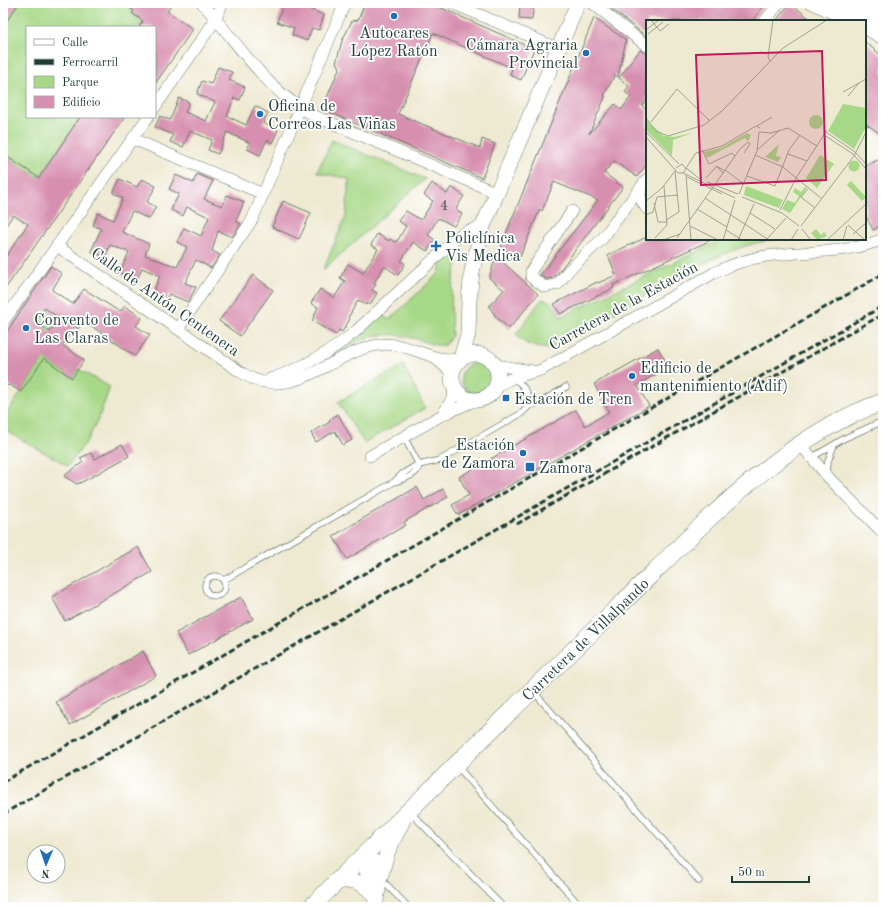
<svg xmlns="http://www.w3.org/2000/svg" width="886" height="910" viewBox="0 0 886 910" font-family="'Old Standard TT',serif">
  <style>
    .green { fill: #a7d887; stroke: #638a5e }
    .building { fill: #d78faf; fill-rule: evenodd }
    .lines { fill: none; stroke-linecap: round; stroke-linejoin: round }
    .lane-casing { stroke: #67796b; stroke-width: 7 }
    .street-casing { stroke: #67796b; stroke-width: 12 }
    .secondary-casing { stroke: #67796b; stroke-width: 16 }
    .primary-casing { stroke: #67796b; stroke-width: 18 }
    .highway-casing { stroke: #67796b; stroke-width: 22 }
    .lane { stroke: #fff; stroke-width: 5.5 }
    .street { stroke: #fff; stroke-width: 11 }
    .secondary { stroke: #fff; stroke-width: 15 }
    .primary { stroke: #fff; stroke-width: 17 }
    .highway { stroke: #fff; stroke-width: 20 }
    .rail { stroke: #1f3d34; stroke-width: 3; stroke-dasharray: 6 3; stroke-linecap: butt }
    .poi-dot { fill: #1f6fb2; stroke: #fff; stroke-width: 1.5 }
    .labels { text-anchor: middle; stroke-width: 3.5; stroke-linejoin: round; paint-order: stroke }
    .number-label { font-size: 14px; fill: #4d5253 }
    .poi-label { font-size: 16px; fill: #1f3d34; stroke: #fff; text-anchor: start }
    .street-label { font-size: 16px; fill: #1f3d34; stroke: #fff }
    .inset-road { fill: none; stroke: #9ba492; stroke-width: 1 }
    .view { fill: #c2185b; fill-opacity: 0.15; stroke: #c2185b; stroke-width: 2 }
    .inset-edge { fill: none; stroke: #1f3d34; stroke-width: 2 }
  </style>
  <rect width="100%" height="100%" fill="#fff"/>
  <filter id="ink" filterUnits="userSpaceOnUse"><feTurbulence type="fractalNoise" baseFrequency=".025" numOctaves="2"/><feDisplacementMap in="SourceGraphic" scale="8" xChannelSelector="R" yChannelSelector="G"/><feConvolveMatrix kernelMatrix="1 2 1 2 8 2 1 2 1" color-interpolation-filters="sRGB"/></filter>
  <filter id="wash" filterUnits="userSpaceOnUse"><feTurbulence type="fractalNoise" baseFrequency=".012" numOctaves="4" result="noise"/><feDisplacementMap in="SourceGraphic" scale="16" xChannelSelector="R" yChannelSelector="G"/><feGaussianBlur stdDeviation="0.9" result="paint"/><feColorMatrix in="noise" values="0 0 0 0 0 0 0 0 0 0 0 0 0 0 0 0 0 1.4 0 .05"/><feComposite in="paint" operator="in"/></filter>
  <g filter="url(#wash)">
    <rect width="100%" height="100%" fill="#eee9d1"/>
    <path class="green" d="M19 3H123L134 11 132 14 143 21 139 27H27V117H80L39 178 3 154V27Z
      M332 140 425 179 323 270 346 216 349 179 317 172Z
      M723 239H777C729 246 692 269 650 293 616 312 583 331 549 349 537 348 523 345 516 334L542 299 551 302 560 317Z
      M461 244 453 281 451 305 452 336 445 345C433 347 424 340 412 338 376 329 361 339 330 356L382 314 389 320 440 272 439 264Z
      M45 308 59 318 50 332 35 321Z
      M44 358 72 378 78 369 110 387 98 420 87 441 68 466 3 429V419Z
      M461 378a15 15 0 1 1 30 0a15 15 0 1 1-30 0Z
      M403 365 425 408 364 443 338 402Z"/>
    <g id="blocks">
      <path class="building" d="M3 3H19L3 27Z
        M123 3H173L167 11 193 29 155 84V27H139L143 21 132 13 134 11Z
        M284 3H312L309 9 324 15 319 30 312 28 307 41 292 35 294 28 277 22Z
        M365 3H430L534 49 521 80 510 75 512 68 433 33 398 114 480 148 482 139 495 144 482 178 322 109 340 67 336 63 342 41 352 21 358 20Z
        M520 3H534L532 20 519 19Z
        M604 3H766L752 21H647V37Z
        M790 3 813 21H776Z
        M594 18 626 40 618 77 615 75 604 95 605 97 589 134 615 104 621 110 631 97 625 92 629 86 619 78 640 50 647 54V99L642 106 647 110V164L637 177 614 161 604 173 623 187 557 274 553 278 546 279 540 275 598 200 554 182 542 211 540 209 519 259 501 246Z
        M865 42 883 57V136L865 123Z
        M218 67 232 72 229 80 245 87 240 100 234 98 227 116 246 125 255 106 268 113 263 123 278 130 272 143 267 140 260 155 247 149 250 143 227 132 218 154 208 150 212 140 190 131 183 147 170 142 173 135 155 127 160 116 170 120 179 98 189 102 185 112 206 121 215 102 197 94 202 81 211 84Z
        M80 117H125L3 292V261L28 224 13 215 3 230V154L39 178Z
        M878 160 883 166V224L873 230 865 214V166Z
        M197 174 213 181 204 199 222 206 227 195 244 202 236 221 241 224 232 237 218 231 212 251 220 255 211 268 196 260 185 283 196 287 188 302 169 294 165 302 151 296 160 276 142 268 137 280 120 273 129 252 110 245 105 257 91 251 101 229 93 225 98 213 113 220 123 198 113 193 120 179 137 187 142 179 156 186 147 202 156 207 149 219 132 211 122 232 149 244 145 255 177 267 187 247 177 242 184 228 201 236 209 217 187 207 183 216 171 210 179 194 169 189 176 175 193 183Z
        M432 183 447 194 451 187 464 196 456 209 462 214 454 226 438 218 428 235 435 240 427 251 413 242 401 261 405 264 398 275 384 266 374 283 376 284 372 290 377 293 370 305 367 303 366 305 358 300 348 318 350 319 342 332 339 330 336 335 312 321 318 307 311 303 320 289 334 298 345 281 340 278 348 264 363 273 378 249 371 245 377 234 389 241 390 239 395 242 398 240 406 226 398 221 406 211 421 220 433 201 424 195Z
        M283 201 311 213 299 239 272 227Z
        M647 237V239H713L613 285 614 288 560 314 554 304 597 282 598 283 616 275 608 255Z
        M496 256 538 294 509 329 496 317 489 306 504 290 489 278Z
        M51 266 62 274 52 290 73 304 84 289 120 312 125 306 142 318 136 326 150 335 135 356 84 321 78 329 75 326 62 345 84 360 72 378 44 358 21 392 10 385 3 386V337ZM45 308 59 318 50 332 35 321Z
        M253 275 273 290 240 336 219 321Z
        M658 348 669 367 637 385 649 406 458 515 452 505 469 495 459 477 576 410 585 426 609 412 594 384Z
        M338 414 352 440 343 445 335 431 316 442 311 433 330 422 329 420Z
        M122 444 129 456 84 481 77 484 64 476 83 462 80 458 91 453 95 459Z
        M417 487 424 500 443 489 448 497 404 522 406 525 347 559 333 536Z
        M138 547 152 572 65 621 52 597Z
        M241 597 253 619 188 655 176 633Z
        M143 651 156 676 70 725 56 702Z"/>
    </g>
  </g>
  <g filter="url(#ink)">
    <use href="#blocks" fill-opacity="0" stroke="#67796b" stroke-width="1"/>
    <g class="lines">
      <defs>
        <path id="lane" d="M513 379C522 382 532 397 529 406
          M811 458 845 438 883 421
          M827 474 828 461 834 445
          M394 482 402 474 415 466 440 460 522 413 529 406 539 403 566 387
          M205 586a10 10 0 1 1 20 0a10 10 0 1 1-20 0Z
          M224 580 394 482C403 479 418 476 419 465L404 437
          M534 692 699 881
          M457 766 581 907
          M411 813 503 907
          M380 882 387 885 408 907"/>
        <path id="street" d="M202 3C238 42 266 92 315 116L497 193
          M452 3 559 49
          M592 3 647 46
          M811 3 849 21
          M765 21 779 3
          M865 29 883 39
          M155 107 214 22 223 3
          M133 139 263 194
          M642 186C638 196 641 201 647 209
          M572 211 531 271V277L545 287 558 284 569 270 602 239 647 179
          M57 246 242 373C291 404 328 356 373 346 396 340 413 351 435 357 442 359 451 359 459 360
          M3 322 148 117
          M178 329 252 220 345 3
          M435 358 452 373
          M495 365 533 371
          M270 379C302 368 330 353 356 331L460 235 467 231 483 226
          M497 387 510 379 541 370 714 273C730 265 747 259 766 256 805 250 846 255 883 239
          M443 414 453 397 454 387
          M800 444 829 478 883 533
          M370 456 442 415 474 401"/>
        <path id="secondary" d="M452 377a23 23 0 1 1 46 0a23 23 0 1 1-46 0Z
          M461 358 468 334 469 300 472 271 483 226 578 3
          M380 878 387 853 403 820
          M334 884C349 877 364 881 373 895
          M375 907C377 888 388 865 364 856 364 875 376 882 376 899"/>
        <path id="primary" d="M311 907C413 807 514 707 617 608 694 534 780 437 883 402"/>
        <path id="highway" d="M839 3 883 25
          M871 3 883 9"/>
      </defs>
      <use href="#lane" class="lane-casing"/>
      <use href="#street" class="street-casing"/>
      <use href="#secondary" class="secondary-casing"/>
      <use href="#primary" class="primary-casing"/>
      <use href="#highway" class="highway-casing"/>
      <use href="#lane" class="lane"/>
      <use href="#street" class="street"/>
      <use href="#secondary" class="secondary"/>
      <use href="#primary" class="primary"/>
      <use href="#highway" class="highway"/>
      <path class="rail" d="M517 524 883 314
        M3 782 883 274
        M3 814 883 306"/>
    </g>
  </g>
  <g class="poi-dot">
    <circle cx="394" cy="16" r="4"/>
    <circle cx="586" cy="53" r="4"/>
    <circle cx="260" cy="114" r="4"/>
    <path d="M434 240h4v4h4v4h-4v4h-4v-4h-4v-4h4z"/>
    <circle cx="26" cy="328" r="4"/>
    <circle cx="632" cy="376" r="4"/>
    <rect x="502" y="394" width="8" height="8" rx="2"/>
    <circle cx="523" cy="453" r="4"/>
    <rect x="525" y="462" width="10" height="10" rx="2"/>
  </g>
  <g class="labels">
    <g class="number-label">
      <text x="444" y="210">4</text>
    </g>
    <g class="poi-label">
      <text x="394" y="38" text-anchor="middle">Autocares<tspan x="394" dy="18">López Ratón</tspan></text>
      <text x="578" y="50" text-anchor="end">Cámara Agraria<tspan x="578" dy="18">Provincial</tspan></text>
      <text x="268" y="111">Oficina de<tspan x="268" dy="18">Correos Las Viñas</tspan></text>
      <text x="445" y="243">Policlínica<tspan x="445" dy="18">Vis Medica</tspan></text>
      <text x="34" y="325">Convento de<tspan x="34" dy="18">Las Claras</tspan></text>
      <text x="640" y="373">Edificio de<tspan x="640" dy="18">mantenimiento (Adif)</tspan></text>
      <text x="514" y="404">Estación de Tren</text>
      <text x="515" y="450" text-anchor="end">Estación<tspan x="515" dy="18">de Zamora</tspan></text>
      <text x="539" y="473">Zamora</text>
    </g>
    <g class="street-label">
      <text transform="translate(166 301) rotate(35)" y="6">Calle de Antón Centenera</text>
      <text transform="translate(623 305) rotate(-29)" y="6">Carretera de la Estación</text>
      <text transform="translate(585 639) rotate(-44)" y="6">Carretera de Villalpando</text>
    </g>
  </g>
  <g transform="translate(646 20)">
    <rect width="220" height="220" fill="#eee9d1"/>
    <path d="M197 84 220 88V107L208 129 182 111ZM163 102a7 7 0 1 1 14 0a7 7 0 1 1-14 0ZM0 100 18 116 28 117 46 113 27 120 26 136 0 110ZM101 113 105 115 102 121 99 118 61 138 58 132 75 128ZM133 124 130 136 135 137 132 142 119 137ZM174 135 188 144 171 168 160 158ZM202.5 146a5.5 5.5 0 1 1 11 0a5.5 5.5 0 1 1-11 0ZM205 161 220 177 216 181 201 165ZM100 166 137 180 133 188 98 175ZM159 167 161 168 144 193 136 189 141 180 149 183 153 176 147 172 149 168 155 172ZM170 209 175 215 178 212 181 216 171 220 165 213Z" fill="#a7d887"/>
    <path class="inset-road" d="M5 0 14 11 23 4M0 10 13 0M2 14 17 2M124 41 122 37 127 0M197 72 220 59M202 76 213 63M0 98 10 111 22 116 58 105 76 91 137 28 181 0M5 102 31 69 64 101M111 106 126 97M0 112 33 144M113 112 125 113 142 108 171 126M180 112 209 132 220 144M178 115 207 134 220 149M0 117 32 153H37L40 149 36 144 30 148M56 130 63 144 86 133 89 136M111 130 134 110M142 134 161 141M109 135 137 147 176 179M79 150 98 164M37 153 89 178M77 153 70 146 79 151M40 155 45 220M101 156 129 166 143 130 154 115M41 157 76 174M60 158 70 147M54 159 40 148 50 133 76 126 110 106 114 108M61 162 92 174M162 169 155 177 169 188M93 174 111 131 113 112M96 177 136 193 153 206M59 178 123 220M0 181 16 168 29 151M8 183 12 202H21M51 189 81 207M134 190 150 158 181 110M104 193 129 209M0 195 7 192 11 177 32 175M20 200 33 192 29 151M202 205 219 220M44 206 72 220M155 206 208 136 220 112M156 209 165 220M80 210 96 220M207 214 220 203M9 218 21 205 18 166M31 218 94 129 102 122 104 124 98 133M121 219 140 198M17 220 34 214M77 220 89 180M92 220 108 184M145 220 152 209M181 220 220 184M197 220 201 206"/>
    <path class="view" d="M176 31 180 160 55 165 50 35Z"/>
    <rect width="220" height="220" class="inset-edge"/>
  </g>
  <rect width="886" height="910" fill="none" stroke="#fff" stroke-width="16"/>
  <rect x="26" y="26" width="130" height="92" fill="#ffffff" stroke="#a5b1ae"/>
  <rect x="34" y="39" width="20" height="6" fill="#ffffff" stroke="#a5b1ae"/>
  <text x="62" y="46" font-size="12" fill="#1f3d34">Calle</text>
  <rect x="34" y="59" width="20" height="6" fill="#1f3d34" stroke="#a5b1ae"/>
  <text x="62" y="66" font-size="12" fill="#1f3d34">Ferrocarril</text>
  <rect x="34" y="76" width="20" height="12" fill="#a7d887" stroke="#a5b1ae"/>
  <text x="62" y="86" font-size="12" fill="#1f3d34">Parque</text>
  <rect x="34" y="96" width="20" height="12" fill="#d78faf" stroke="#a5b1ae"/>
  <text x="62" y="106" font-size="12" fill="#1f3d34">Edificio</text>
  <g transform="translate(46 864) rotate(182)"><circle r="19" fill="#ffffff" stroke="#a5b1ae"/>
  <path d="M0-3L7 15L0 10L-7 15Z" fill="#1f6fb2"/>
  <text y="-6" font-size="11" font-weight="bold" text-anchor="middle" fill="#1f3d34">N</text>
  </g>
  <path d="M732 876v6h77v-6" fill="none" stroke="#1f3d34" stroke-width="2"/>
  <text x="738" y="876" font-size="12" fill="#1f3d34" stroke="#ffffff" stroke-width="3" paint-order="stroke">50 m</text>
</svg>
